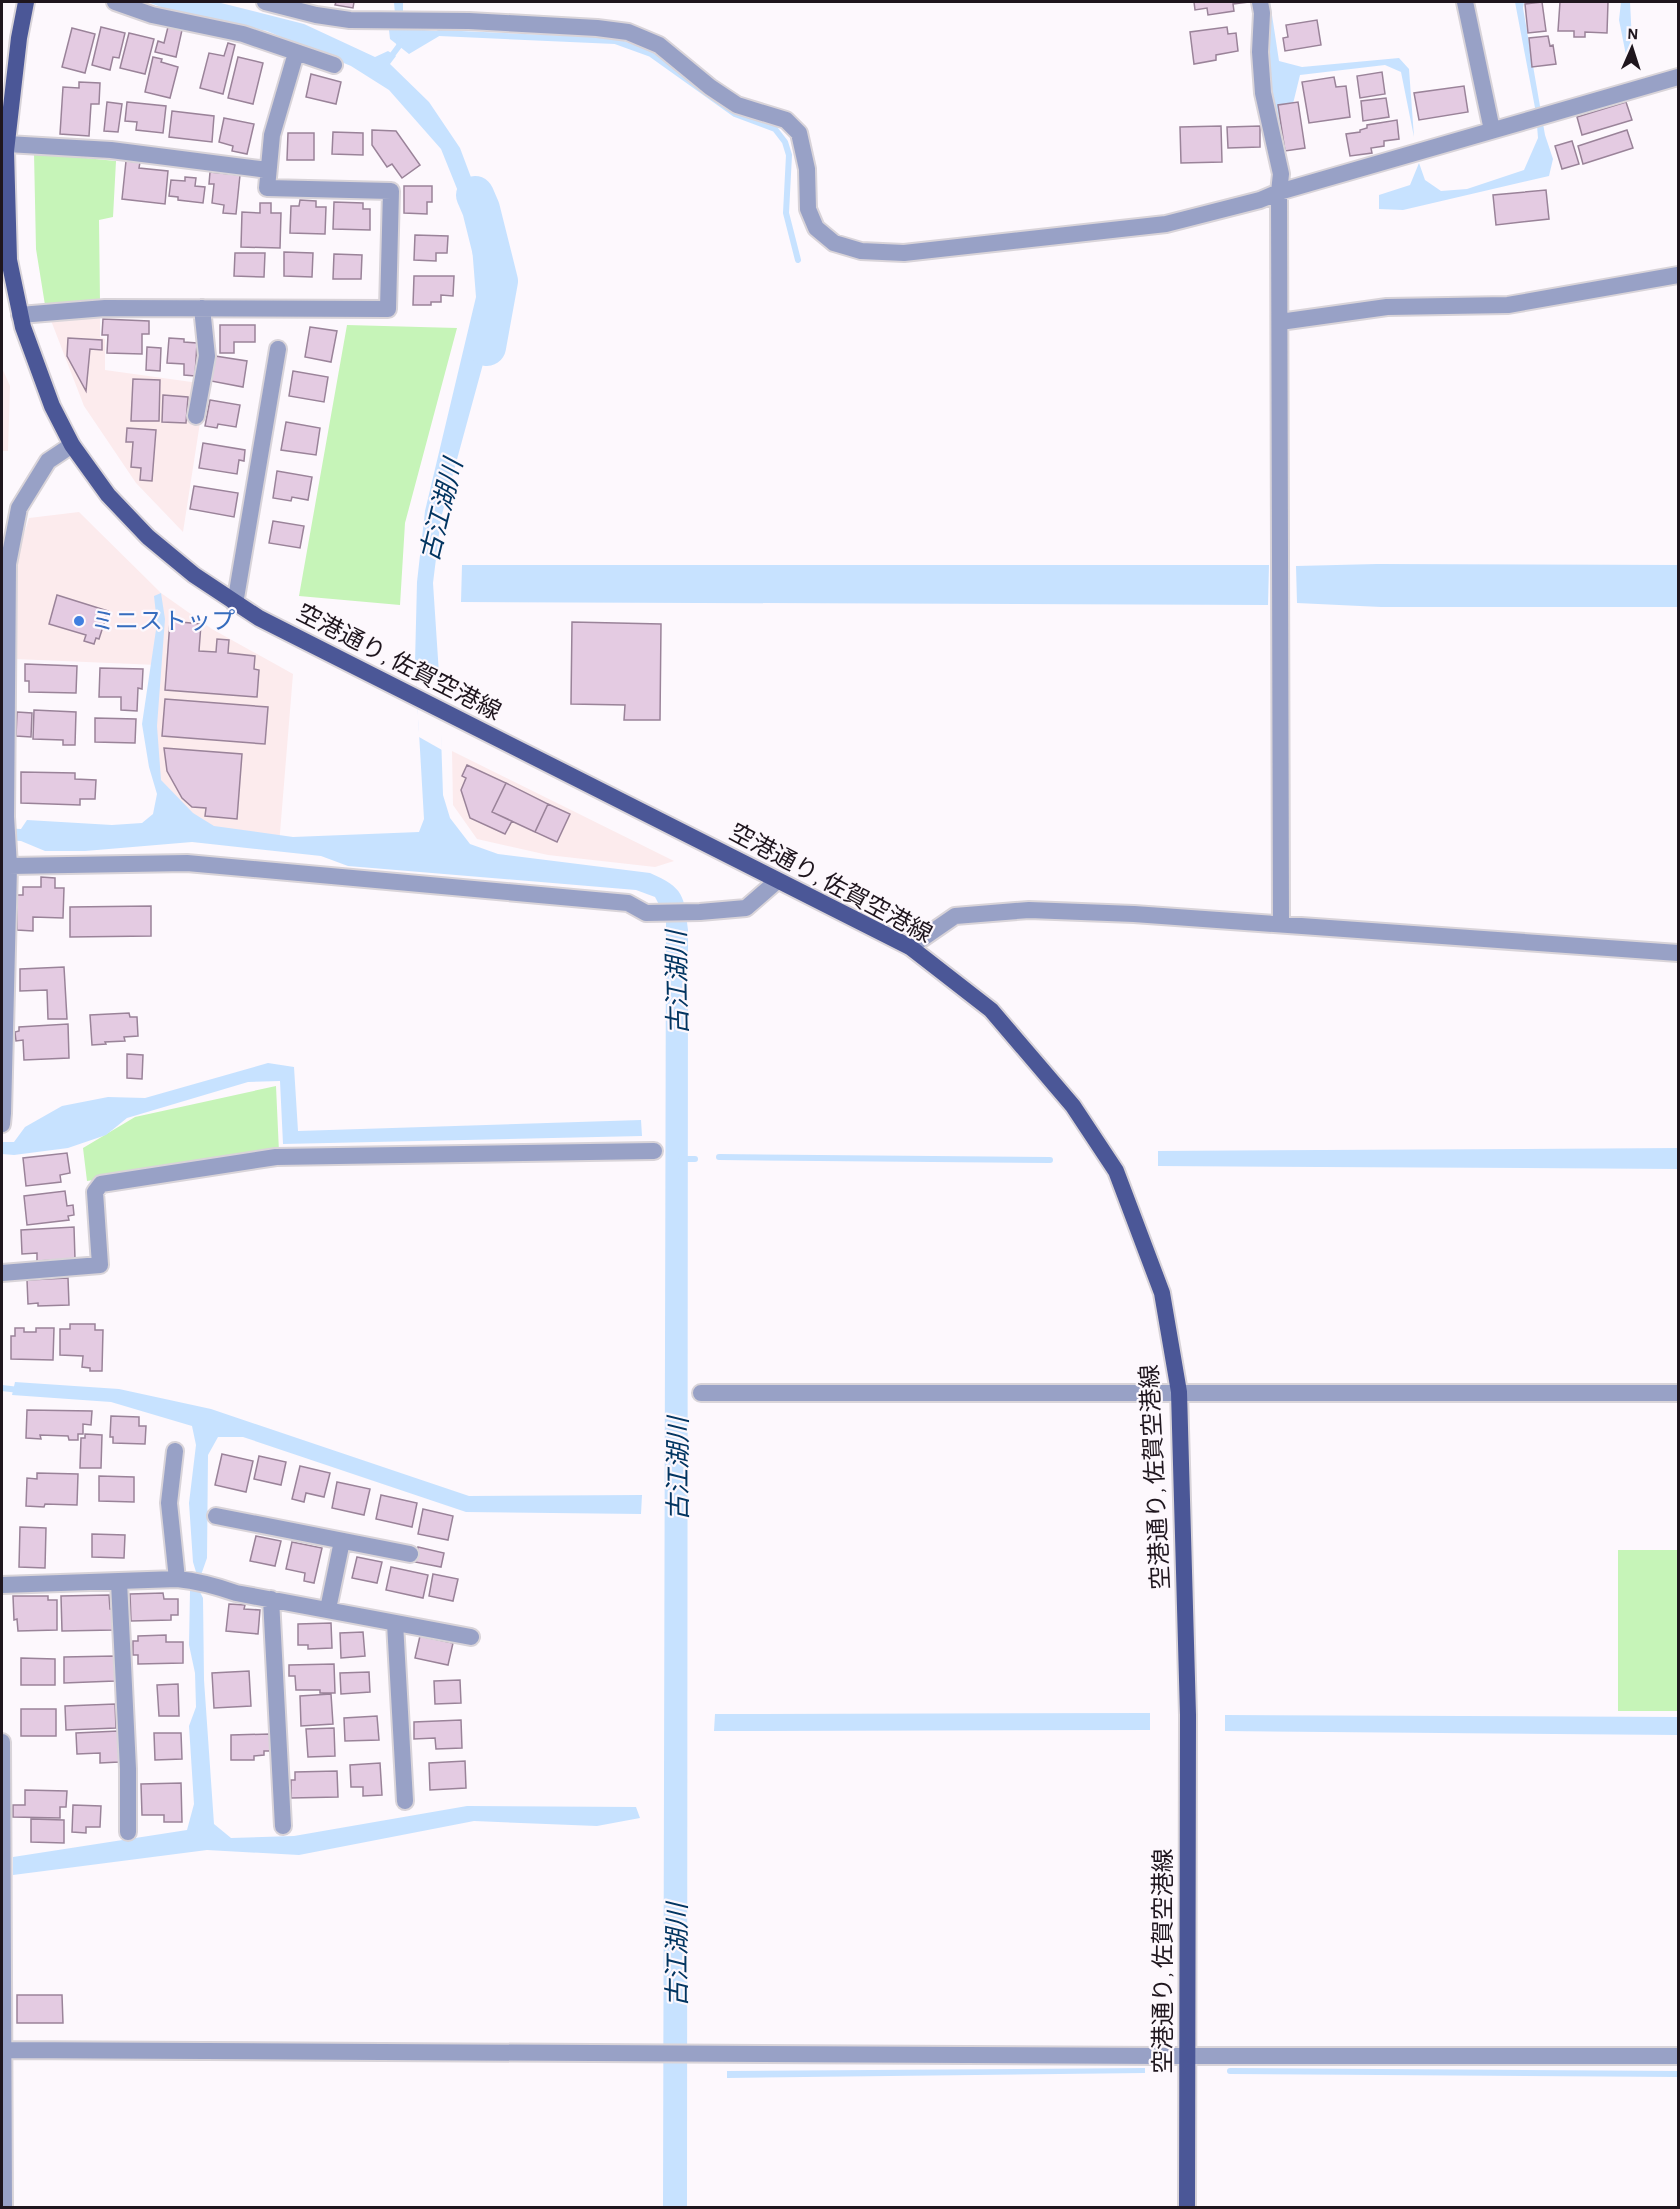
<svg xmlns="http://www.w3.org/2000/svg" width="1680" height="2209" viewBox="0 0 1680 2209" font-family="'Alegreya Sans','Noto Sans JP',sans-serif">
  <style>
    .commercial { fill: #fcebed }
    .green { fill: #c6f4b8 }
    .water { fill: #c7e2ff }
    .pier { fill: #fdf8fd }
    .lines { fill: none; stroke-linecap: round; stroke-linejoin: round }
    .stream { stroke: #c7e2ff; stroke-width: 6 }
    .river { stroke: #c7e2ff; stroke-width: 38 }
    .building { fill: #e4cbe2; stroke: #9a8399; stroke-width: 1.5 }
    .minor-casing { stroke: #d9d4d9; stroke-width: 20 }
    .primary-casing { stroke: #d9d4d9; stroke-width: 20 }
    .minor { stroke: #98a1c6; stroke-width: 16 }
    .primary { stroke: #4b5797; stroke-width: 16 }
    .shop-dot { fill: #3f7fe0; stroke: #fdf8fd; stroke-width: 2 }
    .labels { text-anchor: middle; stroke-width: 4.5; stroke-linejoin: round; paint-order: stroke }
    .shop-label { font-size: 24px; fill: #366cbe; stroke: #fdf8fd; text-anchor: start }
    .street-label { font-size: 24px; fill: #1f161e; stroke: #fdf8fd }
    .water-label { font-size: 26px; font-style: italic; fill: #023561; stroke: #fdf8fd }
  </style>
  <rect width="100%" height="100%" fill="#fdf8fd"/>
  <path class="commercial" d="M100 302V337L105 339V370L206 384 183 532 136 483 84 406 45 305Z
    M2 368 10 386 8 451H2Z
    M79 512 161 593 212 629 293 674 279 845 173 826 153 766 157 665 15 659V562L29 518Z
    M452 751 674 861 655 867 548 855 477 839 453 805Z"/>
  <path class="green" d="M34 153 116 161 113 217 99 220 100 302 45 305 36 249Z
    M347 325 457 328 405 523 400 605 299 596Z
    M276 1086 279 1152 87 1181 83 1148 135 1117Z
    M1618 1550H1678V1711H1618Z"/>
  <path class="water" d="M147 2H217L304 24 375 57 388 51 396 56 390 64 429 102 460 148 487 220 498 309 441 518 433 583 439 674 443 795 450 818 470 844 498 854 650 873C684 888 684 895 688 930L687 2207H663L666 918 655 897 636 890 348 866 321 856 192 842 85 851H45L21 841 2 840V828L21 829 27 820 112 825 142 823 153 814 157 794 149 767 142 724 157 623 154 596 161 593 165 619 157 726 161 780 193 813 214 826 293 837 419 832 424 819 415 663 417 582 425 511 476 297 470 221 441 149 389 90 351 66 267 31 178 13Z
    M394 2H403V28L446 32 409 54 390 39 389 30 396 27Z
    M1266 2H1270L1279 61 1302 67 1399 58 1409 69 1414 137 1401 72 1385 65 1300 75 1283 145 1266 59 1270 27Z
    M1515 2H1524L1523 8 1545 135 1553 159 1549 176 1403 210 1379 209V195L1410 185 1419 163 1425 180 1441 191 1467 189 1524 170 1538 138 1536 113Z
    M1621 2H1630L1633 61 1628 65 1619 20Z
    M1377 564 1678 565V607H1381L1297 603 1296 566Z
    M462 565H1269L1268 605 461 602Z
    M268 1063 294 1067 298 1131 641 1120 642 1136 283 1144 280 1081 248 1082 127 1118 106 1135 68 1148 14 1155 2 1154V1142H14L25 1127 62 1106 108 1097 145 1098Z
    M1678 1148V1169L1158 1166V1151Z
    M15 1382 119 1389 211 1409 469 1496 642 1495 641 1514 466 1512 243 1437H218L208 1455 207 1558 201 1575 200 1592 203 1598 204 1680 214 1824 231 1838 294 1836 467 1806 636 1807 640 1818 597 1826 474 1821 299 1855 207 1850 13 1875V1857L187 1830 194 1804 189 1726 196 1707 195 1673 189 1645 190 1591H194L196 1572 193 1562 189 1503 196 1445 192 1426 111 1402 12 1395Z
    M1150 1713V1730L714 1731 715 1714Z
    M1225 1715 1678 1717V1735L1225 1731Z
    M1145 2068V2073L727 2078V2071Z"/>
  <path class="pier" d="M415 663 439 674 442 750 419 737Z"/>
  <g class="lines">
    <path class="stream" d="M439 33 615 41 651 54 735 114 775 129 785 142 789 155 786 213 798 260
      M390 58 399 46 400 38
      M719 1157 1050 1160
      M681 1159H695
      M2 1388 19 1390
      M1230 2071 1678 2074"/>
    <path class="river" d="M475 195 481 209 499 281 487 347"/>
  </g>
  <path class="building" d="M336 2H354L353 8 335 5Z
    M1194 2H1249L1233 4 1234 11 1208 15 1207 8 1195 10Z
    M1542 2 1546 31 1528 33 1525 4Z
    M1560 2H1608L1607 33 1585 32V37H1574V31H1558Z
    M1317 20 1321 45 1285 51 1283 38 1288 37 1286 25Z
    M101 27 125 33 119 58 113 57 110 70 92 65Z
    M168 27 182 30 176 57 155 52 158 41 164 43Z
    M1227 27 1228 34 1236 33 1238 51 1216 55V60L1194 64 1190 32Z
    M72 28 95 34 85 73 62 67Z
    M129 33 154 39 145 74 120 68Z
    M1548 36 1550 46 1553 45 1556 64 1532 67 1529 38Z
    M228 43 235 45 223 94 200 88 209 53 224 56Z
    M153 57 162 59 161 62 178 67 170 98 145 92Z
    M238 57 263 63 253 104 228 98Z
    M1382 72 1385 94 1360 98 1357 76Z
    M311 74 341 82 336 104 306 97Z
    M1334 77 1336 87 1346 86 1350 117 1309 123 1302 82Z
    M79 82 100 83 99 104H91L89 136 60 134 63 87 79 88Z
    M1464 86 1468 112 1419 120 1414 93Z
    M1386 98 1389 117 1363 121 1361 101Z
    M107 102 122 104 118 132 104 131Z
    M127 102 166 106 163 133 136 130 137 122 125 121Z
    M1298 102 1305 148 1285 151 1278 105Z
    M1626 102 1632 120 1582 135 1577 117Z
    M172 111 214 116 212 142 169 137Z
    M224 118 254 124 247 154 232 151 233 146 219 142Z
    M1397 120 1399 139 1384 141V146L1371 148 1372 153 1350 156 1346 134 1360 132V130L1367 128V125Z
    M1221 126 1222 162 1181 163 1180 127Z
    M1260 126V147L1228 148 1227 127Z
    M372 130 396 131 420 165 402 178 392 164 387 167 372 145Z
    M1627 130 1633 148 1583 164 1578 146Z
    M333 132 363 133V155L332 154Z
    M288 133H314V160H287Z
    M1572 141 1579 164 1562 169 1555 146Z
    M126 161 140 162 139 168 168 171 165 204 122 199Z
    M210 172 240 175 236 214 223 213 224 205 212 203 214 184H209Z
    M185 177 196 178 195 186 205 187 203 203 178 200V197L169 196 171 180 185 181Z
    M404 186H432V202H427V214L404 213Z
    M1546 190 1549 219 1496 225 1493 195Z
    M300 200 316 201V207H326L325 234 290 233 291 206H299Z
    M334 202 363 203V209H370V230L333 229Z
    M260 203H271V213H281L280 248 241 247 242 212 260 213Z
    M415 235 448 236 447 253H436V261L414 260Z
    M284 252 313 253 312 277 284 276Z
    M235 253H265L264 277 234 276Z
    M334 254 362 255 361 279H333Z
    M414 276H454L453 296 441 295V302H431V305H413Z
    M103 319 149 321V334H142V354L107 353 108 335H102Z
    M220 325H255V342H234V353H220Z
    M310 327 337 331 331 362 305 357Z
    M68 338 102 340V350L90 349 86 391 67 356Z
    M169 338 184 339V342L197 343 195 376 184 375V364L167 363Z
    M147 347 161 348 160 371 146 370Z
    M215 356 247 361 243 387 211 381Z
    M293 371 328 377 324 402 289 396Z
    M133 379 160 380 159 421H131Z
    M163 395 188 397 186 423 162 422Z
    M210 400 240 405 236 427 218 424 217 428 205 426Z
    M286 422 320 428 316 455 281 450Z
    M127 428 156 430 152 481 140 480 141 468 131 467 133 442H126Z
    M203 443 245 450 244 461 239 460 237 474 199 468Z
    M277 471 312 477 308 500 292 497 291 501 273 498Z
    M194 486 238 493 234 517 190 509Z
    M273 521 304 526 300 548 269 543Z
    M57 595 108 611 99 639 96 638 94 644 84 641 86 635 49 624Z
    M170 621 201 624 199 651 216 652 217 639 229 640 228 653 255 656 254 669 259 670 257 697 165 690Z
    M572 622 661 624 660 720H624L625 705 571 704Z
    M25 664 77 666 76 693 29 692V681H25Z
    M100 668 143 669 142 689 138 688 137 711 121 710V697H99Z
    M165 699 268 707 265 744 162 736Z
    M34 710 76 712 75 745H63V740L33 739Z
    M17 712 32 713 31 737 16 736Z
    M95 718 136 719 135 743 95 742Z
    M164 748 242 754 237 819 205 816 206 808 192 807 182 798 167 771Z
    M467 765 506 783 492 812 512 821 505 834 470 818 461 790 466 778 462 776Z
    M21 772 75 773V779L96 780 95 799H80V805L21 803Z
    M506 783 548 804 535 832 492 812Z
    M548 804 570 814 557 842 535 832Z
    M41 877 55 878V888H64L63 918 33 917V931L17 930V895H23V887H41Z
    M151 906V936L70 937V907Z
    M64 967 67 1019H48L47 990 20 991V969Z
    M129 1013 130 1017H137L138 1036 124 1037 125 1041 105 1042 106 1044 92 1045 90 1015Z
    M68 1024 69 1058 24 1060 23 1040 16 1041 15 1032 19 1031V1027Z
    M127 1054 143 1055 142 1079 127 1078Z
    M67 1153 70 1173 60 1175 61 1182 26 1186 23 1158Z
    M65 1191 67 1206 73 1205 74 1215 68 1216 69 1220 27 1225 24 1196Z
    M74 1227 75 1259 37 1261V1253L22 1254 21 1230Z
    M68 1278 69 1305 38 1306V1303L28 1304 27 1280Z
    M70 1324H95V1330H103L102 1371H90V1368L82 1367 83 1356 60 1355V1329H70Z
    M15 1328H24V1332H36V1328H54L53 1360 11 1359V1336H15Z
    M27 1410 92 1411 91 1425 83 1424V1434H78V1440H69L68 1436 40 1435 41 1439 26 1438Z
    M111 1416 139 1417V1426H146L145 1444 113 1443V1437H110Z
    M85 1434 102 1435 101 1468H80L81 1438H85Z
    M222 1454 253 1461 246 1492 215 1485Z
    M259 1456 286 1462 281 1485 254 1479Z
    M300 1466 330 1473 324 1497 306 1493 304 1502 292 1499Z
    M37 1473 78 1474 77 1505 45 1504 44 1507 26 1506 27 1478 37 1479Z
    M99 1476 134 1477V1502L99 1501Z
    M337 1482 370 1489 364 1515 332 1508Z
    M381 1495 417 1503 412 1527 376 1519Z
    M423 1509 453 1516 448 1540 418 1534Z
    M20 1527 46 1528 45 1568 19 1567Z
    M92 1534 125 1535 124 1558 92 1557Z
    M256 1536 281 1541 275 1566 250 1561Z
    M292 1542 322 1548 314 1583 304 1581 305 1573 286 1569Z
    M418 1547 444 1553 441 1567 415 1562Z
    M357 1557 382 1562 377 1583 352 1578Z
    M391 1567 428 1575 423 1598 386 1590Z
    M433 1574 458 1579 453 1601 429 1596Z
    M163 1593 164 1599H178V1615H171V1620L131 1621 130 1594Z
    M109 1595 110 1609H113V1630L62 1631 61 1596Z
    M13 1596H48V1600H57V1630L18 1631 17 1619 14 1620Z
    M229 1604 245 1605 244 1609 260 1610 258 1634 226 1631Z
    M331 1623 332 1648 308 1649V1645H298V1624Z
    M363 1632 365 1656 341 1658 340 1633Z
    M166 1635V1642H183V1663L138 1664V1655H133V1641H138V1636Z
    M420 1636 453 1643 448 1665 415 1658Z
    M115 1656V1681L64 1683V1657Z
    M21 1658 55 1659V1685H21Z
    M334 1664 335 1693H320V1690H296L295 1676H289V1665Z
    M249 1671 251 1706 214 1708 212 1673Z
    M369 1672 370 1692 341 1694 340 1673Z
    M460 1680 461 1703 435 1704 434 1681Z
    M178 1684 179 1716H159L157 1685Z
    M331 1694 333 1724 301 1726 300 1696Z
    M115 1704 116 1728 66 1730 65 1706Z
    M21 1709H56V1736H21Z
    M377 1716 379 1740 345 1741 344 1718Z
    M461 1720 462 1748 436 1749 435 1738 414 1739V1722Z
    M334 1728 335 1756 308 1757 306 1729Z
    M118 1731 119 1762 100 1763V1753L77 1754 76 1733Z
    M154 1733H181L182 1759 155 1760Z
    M270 1734V1751H264V1755L254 1756V1760H231V1735Z
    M465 1761 466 1788 430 1790 429 1763Z
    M380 1763 382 1795 363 1796V1787H351L350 1765Z
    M337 1771 338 1797 291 1798V1780H295V1772Z
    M181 1783 182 1822H164V1815H142L141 1784Z
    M25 1790 67 1791 66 1807H60V1818L13 1817V1805H25Z
    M73 1805 101 1806 100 1827H86V1833L72 1832Z
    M31 1819 64 1820V1843L31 1842Z
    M17 1995H62L63 2023H17Z"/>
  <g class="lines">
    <defs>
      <path id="minor" d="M115 2 152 15 243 34 334 65
        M265 2 316 15 350 20 469 21 597 28 628 32 659 45 710 87 737 105 786 120 799 133 807 169 808 209 816 228 834 243 861 251 904 253 1166 224 1260 200 1279 192 1678 77
        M1260 2 1262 13 1260 52 1263 93 1281 174 1279 192 1281 924
        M1465 2 1492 130
        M7 144 111 150 268 170
        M20 315 105 308 388 309 391 191 267 188 272 135 296 53
        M1280 322 1387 307 1508 305 1678 275
        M196 416 207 356 202 308
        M235 604 278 349
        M9 866 187 863 628 903 646 913 700 912 746 908 777 881
        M910 947 955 916 1029 910 1134 914 1678 953
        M2 1124 3 1113 9 866 6 817 8 564 19 508 48 461 72 445
        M2 1273 100 1265 95 1192 101 1184 276 1157 654 1151
        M701 1393H1678
        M175 1451 169 1503 177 1579
        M216 1516 410 1554
        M119 1582 128 1769V1832
        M2 1585 177 1579C198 1581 216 1586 236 1593L471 1637
        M271 1599 283 1826
        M328 1609 342 1541
        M395 1623 405 1801
        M2 1742 4 2208
        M2 2050 1161 2056H1678"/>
      <path id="primary" d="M26 2 19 38 6 151 9 260 23 327 52 406 72 445 108 495 148 537 194 575 259 618 910 947 991 1010 1073 1106 1116 1171 1162 1293 1179 1392 1188 1715 1187 2208"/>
    </defs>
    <use href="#minor" class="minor-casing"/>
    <use href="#primary" class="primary-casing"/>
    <use href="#minor" class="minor"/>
    <use href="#primary" class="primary"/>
  </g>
  <circle class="shop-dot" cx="79" cy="621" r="6"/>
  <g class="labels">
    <g class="shop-label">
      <text x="91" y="629">ミニストップ</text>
    </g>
    <g class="street-label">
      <text transform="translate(399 662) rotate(27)" y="8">空港通り, 佐賀空港線</text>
      <text transform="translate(831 883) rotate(28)" y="8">空港通り, 佐賀空港線</text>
      <text transform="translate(1155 1477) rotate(-93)" y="8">空港通り, 佐賀空港線</text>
      <text transform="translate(1163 1961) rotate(-90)" y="8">空港通り, 佐賀空港線</text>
    </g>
    <g class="water-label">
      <text transform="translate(441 510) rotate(-76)" y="9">古江湖川</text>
      <text transform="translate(677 983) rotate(-91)" y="9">古江湖川</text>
      <text transform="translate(678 1469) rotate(-90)" y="9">古江湖川</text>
      <text transform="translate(677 1955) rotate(-90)" y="9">古江湖川</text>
    </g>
  </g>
  <rect width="1680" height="2209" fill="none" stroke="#1f161e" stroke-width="6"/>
  <g transform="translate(1632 48) rotate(3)" stroke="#fdf8fd" stroke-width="4.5" paint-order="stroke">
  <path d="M0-4.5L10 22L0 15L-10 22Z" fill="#1f161e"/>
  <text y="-9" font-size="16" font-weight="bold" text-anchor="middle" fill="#1f161e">N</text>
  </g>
</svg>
